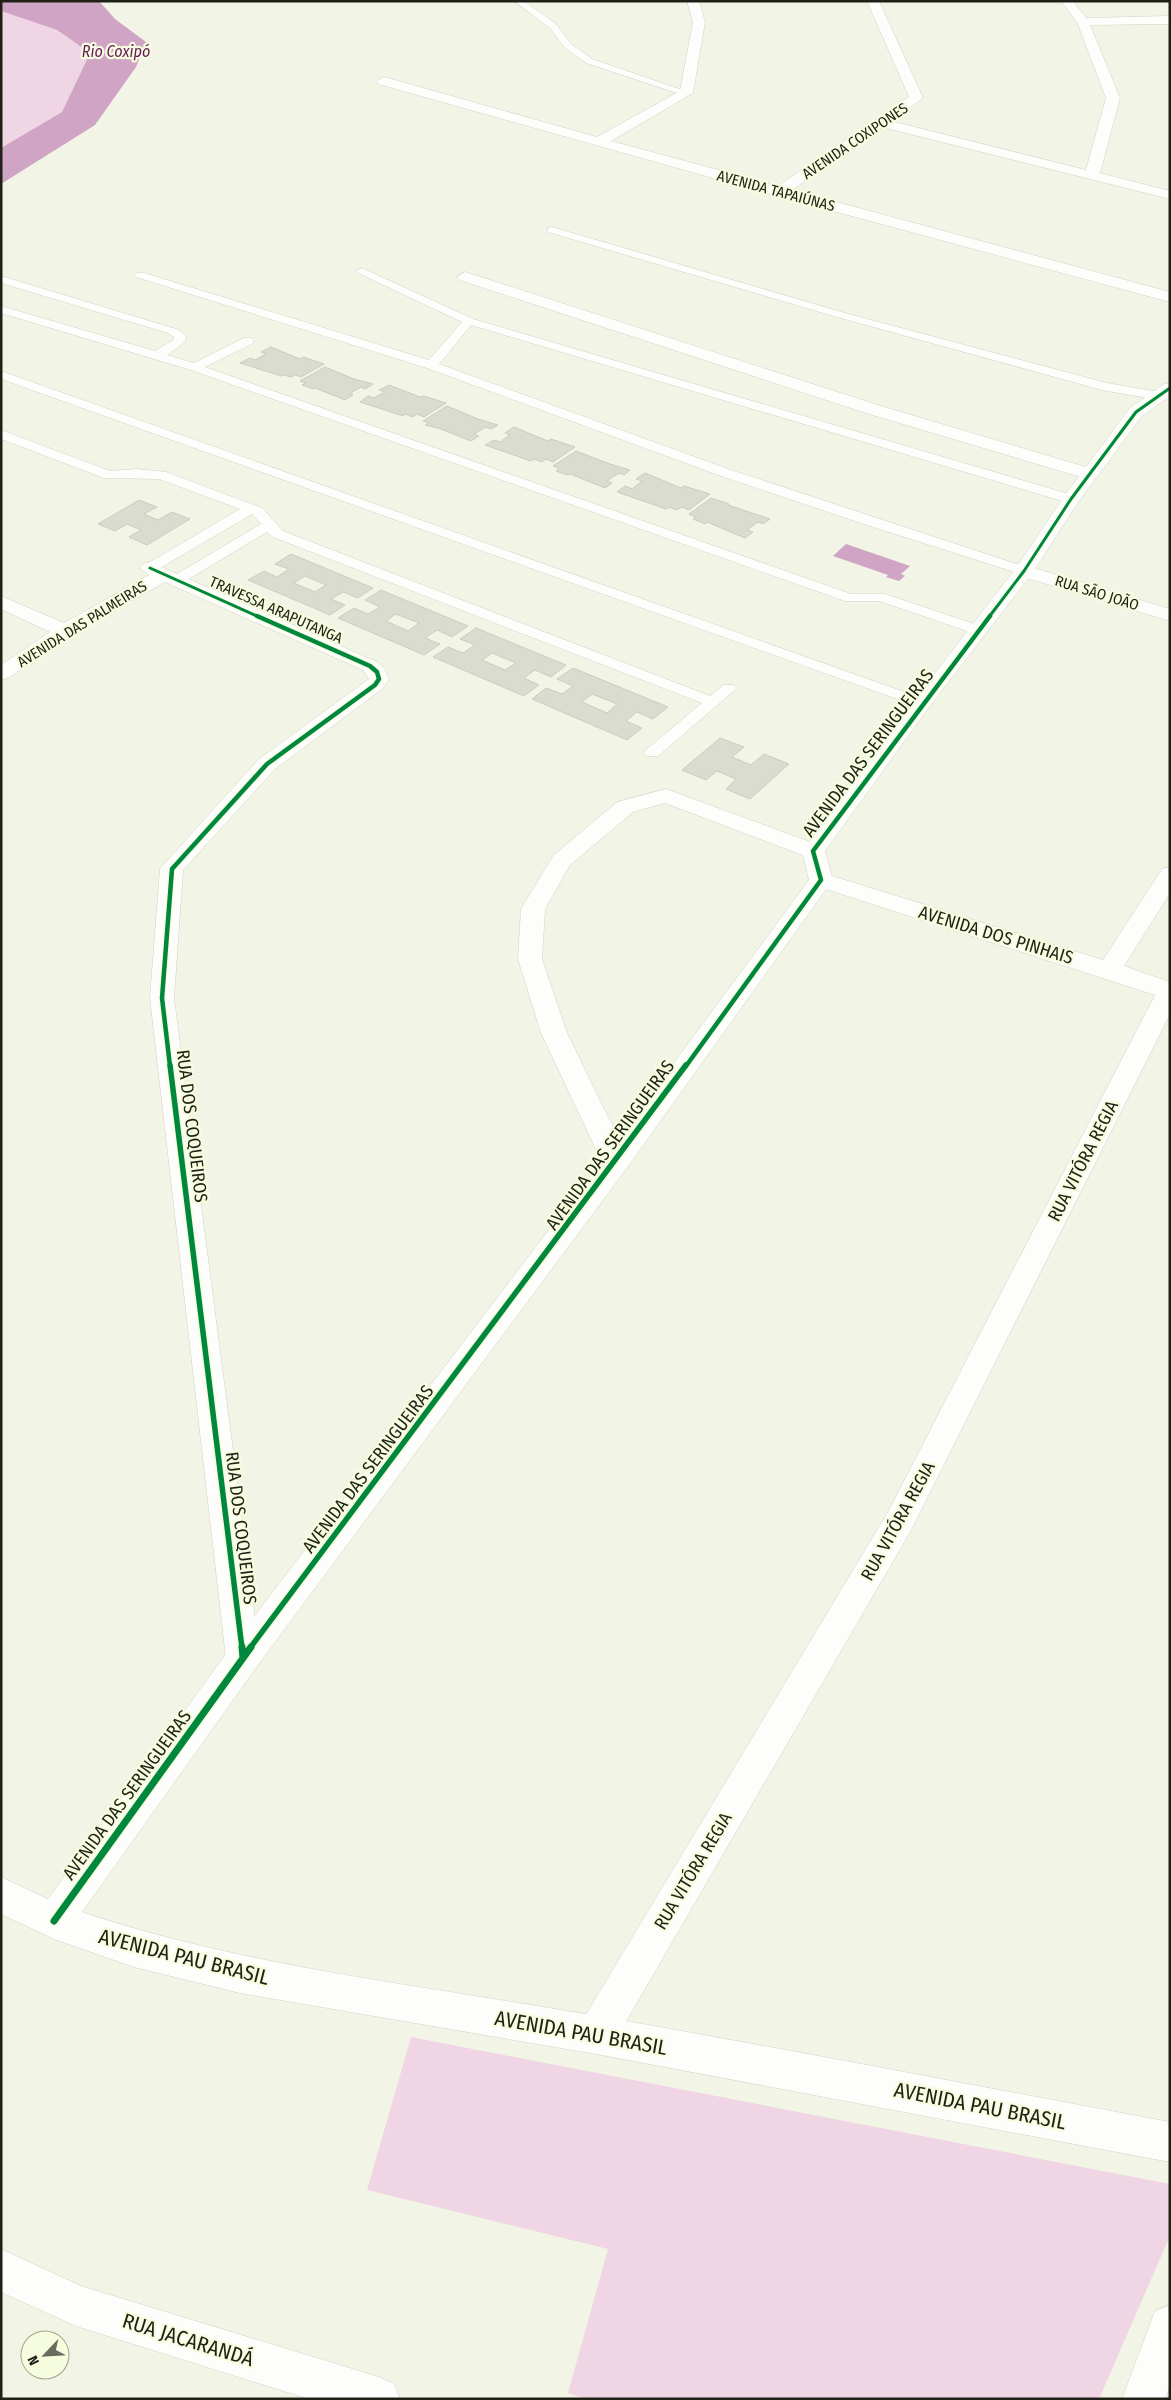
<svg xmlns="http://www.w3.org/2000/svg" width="1171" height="2400" viewBox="0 0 1171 2400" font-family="'Fira Sans Condensed',sans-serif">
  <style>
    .green { fill: #f0d6e5 }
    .water { fill: #d0a4c5 }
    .building { fill: #dadcd0; stroke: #cacdc0; fill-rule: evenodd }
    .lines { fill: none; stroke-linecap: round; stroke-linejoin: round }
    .service-casing { stroke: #d0d2c6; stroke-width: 1 }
    .minor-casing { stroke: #d0d2c6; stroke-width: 1 }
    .tertiary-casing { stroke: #d0d2c6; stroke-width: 1 }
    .service { fill: #fdfefb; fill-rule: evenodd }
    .minor { fill: #fdfefb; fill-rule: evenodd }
    .tertiary { fill: #fdfefb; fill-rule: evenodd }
    .cycleway-far3-casing { stroke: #f6fcde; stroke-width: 5 }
    .cycleway-far2-casing { stroke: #f6fcde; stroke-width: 7 }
    .cycleway-far1-casing { stroke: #f6fcde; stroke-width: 9 }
    .cycleway-casing { stroke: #f6fcde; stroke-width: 10 }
    .cycleway-far3 { stroke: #00873e; stroke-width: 3 }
    .cycleway-far2 { stroke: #00873e; stroke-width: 4.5 }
    .cycleway-far1 { stroke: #00873e; stroke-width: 5.5 }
    .cycleway { stroke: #00873e; stroke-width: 7 }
    .labels { text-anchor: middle; stroke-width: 4.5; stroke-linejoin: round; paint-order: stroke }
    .far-street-label { font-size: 15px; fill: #1f2116; stroke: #f6fcde }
    .far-water-label { font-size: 16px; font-style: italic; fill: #671b5e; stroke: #f6fcde }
    .street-label { font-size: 18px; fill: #1f2116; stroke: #f6fcde }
    .near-street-label { font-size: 21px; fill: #1f2116; stroke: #f6fcde }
  </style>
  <rect width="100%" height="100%" fill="#f2f5e5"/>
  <path class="green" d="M1 11 57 30 90 53 62 112 1 148Z
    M411 2037 1170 2184V2236L1099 2399H585L568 2393 608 2249 367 2190Z"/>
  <path class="water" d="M1 1H99L115 19 146 42 136 67 95 125 1 184V148L62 112 90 53 57 30 1 11Z
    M846 544 910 566 901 574 905 576 899 581 886 577 888 575 833 556Z"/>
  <path class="building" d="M271 347 300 359 303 357 324 364 301 377 295 375 291 377 284 375 281 376 240 363 250 358 255 360 266 354 261 352Z
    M325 367 354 379 373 384 365 389 361 387 349 394 353 395 345 400 315 388 313 389 302 385 306 383 300 381Z
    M389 385 420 397 424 396 446 403 424 417 417 414 413 417 405 414 403 416 360 402 368 396 374 398 385 392 379 390Z
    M447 406 478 419 498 425 491 429 486 427 474 434 479 436 471 441 438 428 425 425 429 423 423 421Z
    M514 427 548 441 551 439 575 447 553 462 546 459 542 462 534 459 531 461 485 445 494 440 500 442 510 435 505 433Z
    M576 451 610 464 630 470 624 475 619 473 607 481 612 483 605 488 570 474 568 475 556 471 559 468 553 466Z
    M645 473 681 488 684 486 710 494 689 510 682 507 677 510 669 507 666 509 617 492 625 486 632 489 642 481 636 479Z
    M711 498 729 504 728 505 770 519 763 524 758 522 747 530 753 532 745 538 707 522 705 524 693 519 696 517 689 514Z
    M139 500 157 507 144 514 158 520 172 512 190 519 147 545 129 537 141 530 127 524 115 531 98 524Z
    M291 554 373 588 358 598 343 592 331 599 345 605 330 615 248 580 264 571 277 577 289 569 275 564ZM305 576 326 585 315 592 294 583Z
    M381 590 468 626 452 637 437 630 425 638 440 644 424 655 338 618 354 608 368 614 380 607 365 600ZM396 614 419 623 408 631 386 621Z
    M476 628 566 665 551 677 535 670 524 678 539 685 524 696 433 657 448 647 463 653 475 645 460 639ZM492 653 516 663 505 670 482 660Z
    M573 668 668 707 653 719 637 712 626 721 642 728 627 740 532 699 546 688 562 694 573 686 557 679ZM592 694 617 704 607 713 582 702Z
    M720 738 744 747 732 757 751 765 764 754 789 764 750 799 726 789 736 779 717 771 706 780 682 770Z"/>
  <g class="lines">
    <defs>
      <path id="service" d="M514 1H524L556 24 571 44 592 59 691 93 683 95 586 63 565 48 550 28Z
        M552 227 845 313 1107 383 1159 392 1165 396 1159 400 1102 390 837 317 548 232V228Z
        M362 268 473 319 1076 496 1078 499 1076 502H1066L471 325 439 364 731 470 1029 568 1031 571 1024 575 870 526 721 476 427 368 136 277 134 275 136 273H144L429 360 462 322 358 273 356 271Z
        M1 276 176 329 186 335 185 342 167 355 194 363 244 338H252L254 341 252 344 205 367 851 594H885L983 627 985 630 983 633H973L879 601H845L191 370 1 313V306L155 351 173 340 174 337 168 333 1 283Z
        M1 371 927 700 930 703 927 706H917L1 379Z
        M1 430 110 471 137 469 166 472 262 508 283 531 710 696 724 685H734L737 688 658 756H646L644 753 646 750 702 703 273 537 267 532 182 583H172L170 580 172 577 261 524 252 514 155 571H145L143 568 145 565 240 509 159 479 104 478 1 439Z"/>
      <path id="minor" d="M687 1H699L705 22 693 93 611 141 778 186 909 97 867 1H879L923 98 891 121 1086 170 1106 98 1077 22 1061 1H1073L1086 18 1170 16V24L1090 25 1120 98 1100 173 1170 191V199L882 127 792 190 1170 292V302L774 195 378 84 377 81 383 77 388 78 597 137 680 91 693 22Z
        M465 272 881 406 1096 470 1099 474 1096 478H1084L869 414 460 280 457 277Z
        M150 562 377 662 384 668 389 679 382 689 275 769 183 870 174 998 260 1658 255 1669 243 1673 231 1669 226 1658 150 998 160 869 259 759 369 679 363 670 165 582 72 635 8 678 1 680V665L50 632 1 609V596L64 623 149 575 140 568 143 564Z
        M1024 565 1170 609V621L1017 575 1014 571 1017 567Z
        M666 789 821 846 824 851 821 856 813 858 805 856 665 803 633 812 570 865 545 909 542 959 567 1033 630 1162 626 1169 616 1172 606 1169 602 1162 541 1033 518 959 521 909 553 856 617 802Z
        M1170 867V893L1124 966 1170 982V1014L910 1532 610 2049 596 2054 582 2049 577 2035 582 2021 888 1512 1155 995 813 885 809 880 813 875 821 873 829 875 1103 960 1162 869Z
        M1 2249 81 2286 379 2377 394 2384 400 2399H309L76 2326 1 2292Z
        M1170 2305V2385L1165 2399H1122L1155 2311Z"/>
      <path id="tertiary" d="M1170 383V396L1142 416 1079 501 1031 575 929 707 825 851 833 880 829 885 626 1169 255 1669 82 1912C239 1965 410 1984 573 2012 772 2046 971 2085 1170 2122V2162L596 2054 240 1993 134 1967 54 1939 1 1914V1877L48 1899 231 1647 606 1155 809 880 802 851 915 699 1016 568 1065 495 1130 408 1164 384Z"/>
    </defs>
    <use href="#service" class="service-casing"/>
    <use href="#minor" class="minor-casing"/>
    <use href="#tertiary" class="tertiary-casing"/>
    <use href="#service" class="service"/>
    <use href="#minor" class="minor"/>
    <use href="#tertiary" class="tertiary"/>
    <defs>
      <path id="cycleway-far3" d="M150 568 259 617
        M989 617 1024 571 1071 499 1136 412 1170 388"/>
      <path id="cycleway-far2" d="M170 1066 162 998 172 869 267 764 375 685 379 679 377 672 370 666 257 616
        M686 1066 821 880 813 851 990 616"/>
      <path id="cycleway-far1" d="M170 1065 242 1648
        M250 1648 686 1065"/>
      <path id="cycleway" d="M242 1647 243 1658
        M54 1921 251 1647"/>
    </defs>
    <use href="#cycleway-far3" class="cycleway-far3-casing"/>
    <use href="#cycleway-far2" class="cycleway-far2-casing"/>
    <use href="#cycleway-far1" class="cycleway-far1-casing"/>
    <use href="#cycleway" class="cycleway-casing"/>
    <use href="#cycleway-far3" class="cycleway-far3"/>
    <use href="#cycleway-far2" class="cycleway-far2"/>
    <use href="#cycleway-far1" class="cycleway-far1"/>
    <use href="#cycleway" class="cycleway"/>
  </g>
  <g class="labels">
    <g class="far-street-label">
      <text transform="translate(855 141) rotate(-34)" y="5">AVENIDA COXIPONES</text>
      <text transform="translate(776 191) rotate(15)" y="5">AVENIDA TAPAIÚNAS</text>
      <text transform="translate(1097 593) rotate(17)" y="5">RUA SÃO JOÃO</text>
      <text transform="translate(276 610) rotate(24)" y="5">TRAVESSA ARAPUTANGA</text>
      <text transform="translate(82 624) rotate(-32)" y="5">AVENIDA DAS PALMEIRAS</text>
    </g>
    <g class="far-water-label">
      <text x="116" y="57">Rio Coxipó</text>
    </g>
    <g class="street-label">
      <text transform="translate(868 753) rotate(-53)" y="6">AVENIDA DAS SERINGUEIRAS</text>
      <text transform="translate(996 935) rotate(17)" y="6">AVENIDA DOS PINHAIS</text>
      <text transform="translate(192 1126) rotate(83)" y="6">RUA DOS COQUEIROS</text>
      <text transform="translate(610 1145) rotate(-54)" y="6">AVENIDA DAS SERINGUEIRAS</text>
      <text transform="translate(1083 1161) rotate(-63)" y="6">RUA VITÓRA REGIA</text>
      <text transform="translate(368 1469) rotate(-53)" y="6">AVENIDA DAS SERINGUEIRAS</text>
      <text transform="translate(898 1521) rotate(-61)" y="6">RUA VITÓRA REGIA</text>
      <text transform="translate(241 1528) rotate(83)" y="6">RUA DOS COQUEIROS</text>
      <text transform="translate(127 1795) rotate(-54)" y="6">AVENIDA DAS SERINGUEIRAS</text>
      <text transform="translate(693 1871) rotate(-59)" y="6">RUA VITÓRA REGIA</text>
    </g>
    <g class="near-street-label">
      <text transform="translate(184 1957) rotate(14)" y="7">AVENIDA PAU BRASIL</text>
      <text transform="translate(581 2033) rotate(10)" y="7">AVENIDA PAU BRASIL</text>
      <text transform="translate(980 2106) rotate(11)" y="7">AVENIDA PAU BRASIL</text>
      <text transform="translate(188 2340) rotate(17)" y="7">RUA JACARANDÁ</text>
    </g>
  </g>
  <rect width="1171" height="2400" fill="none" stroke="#1f2116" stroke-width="5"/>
  <g transform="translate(45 2355) rotate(245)"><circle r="24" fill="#f6fcde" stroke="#a0a48e"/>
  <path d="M0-4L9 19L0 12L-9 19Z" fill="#696b5e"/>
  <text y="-8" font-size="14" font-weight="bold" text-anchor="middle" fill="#1f2116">N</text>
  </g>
</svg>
